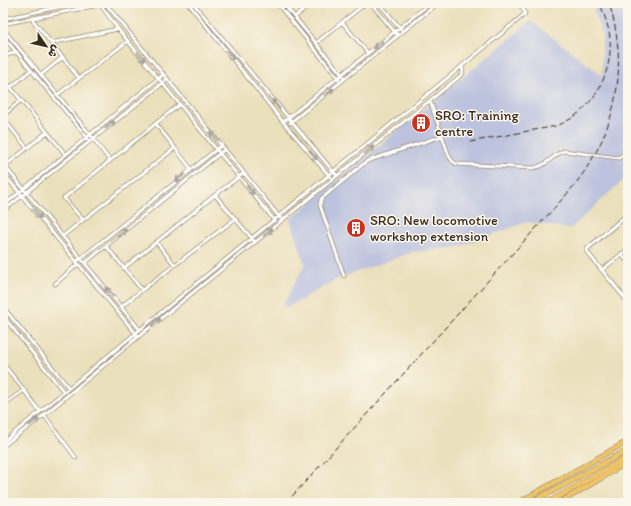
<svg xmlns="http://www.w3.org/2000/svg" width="631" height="506" viewBox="0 0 631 506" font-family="Itim,'Playpen Sans Arabic',sans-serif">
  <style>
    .industrial { fill: #bdc3de }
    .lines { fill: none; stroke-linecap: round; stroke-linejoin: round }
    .minor-casing { stroke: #93856d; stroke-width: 4.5 }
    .tertiary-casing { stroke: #93856d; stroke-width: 5 }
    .primary-casing { stroke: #93856d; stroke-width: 6 }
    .trunk-casing { stroke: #93856d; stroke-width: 6 }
    .minor { stroke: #fff; stroke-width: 3 }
    .tertiary { stroke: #fff; stroke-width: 3.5 }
    .primary { stroke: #efc469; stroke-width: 4.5 }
    .trunk { stroke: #efc469; stroke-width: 5 }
    .rail { stroke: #3b2a1e; stroke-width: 1; stroke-dasharray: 6 3; stroke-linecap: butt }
    .oneway { stroke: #a79f9a }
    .labels { text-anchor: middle; stroke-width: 3; stroke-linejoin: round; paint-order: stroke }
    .poi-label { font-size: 14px; fill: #3b2a1e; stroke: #fbf7ec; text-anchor: start }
  </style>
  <rect width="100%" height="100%" fill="#fbf7ec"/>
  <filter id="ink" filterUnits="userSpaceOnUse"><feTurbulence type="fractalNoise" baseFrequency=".025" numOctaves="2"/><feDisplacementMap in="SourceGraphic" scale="8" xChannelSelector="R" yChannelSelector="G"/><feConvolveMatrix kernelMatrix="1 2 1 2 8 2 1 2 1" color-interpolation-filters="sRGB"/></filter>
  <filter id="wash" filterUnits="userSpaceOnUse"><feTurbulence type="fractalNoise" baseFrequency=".012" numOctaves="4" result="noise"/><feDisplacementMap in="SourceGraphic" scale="16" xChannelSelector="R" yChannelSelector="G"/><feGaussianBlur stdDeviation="0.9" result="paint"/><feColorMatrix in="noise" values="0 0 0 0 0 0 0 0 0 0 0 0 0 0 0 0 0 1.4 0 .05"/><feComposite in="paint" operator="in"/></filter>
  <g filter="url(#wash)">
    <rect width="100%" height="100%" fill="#ebe0bc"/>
    <path class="industrial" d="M592 3H628V176L570 229 527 222 458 247 413 252 337 279 287 308 283 305 305 264 290 219 531 21 602 75V35Z"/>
  </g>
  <g filter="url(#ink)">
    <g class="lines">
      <defs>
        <path id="minor" d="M96 3 100 4 118 29 275 221
          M105 3 244 173 280 218
          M188 3 283 122 333 180
          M193 3 337 176
          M277 3 339 79
          M283 3 343 76
          M371 3 398 36
          M375 7 379 3 401 29
          M295 17 312 3
          M3 19 77 3
          M32 19 79 78
          M342 22 368 53
          M3 24 99 5
          M3 29 93 138 110 161
          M3 36 90 141
          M51 43 118 29
          M316 43 366 3
          M3 56 17 52
          M462 66 525 14 523 8 517 3
          M41 75 63 57
          M3 78 66 155
          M11 87 31 70
          M57 95 128 41
          M430 101 449 156 453 162 457 164 533 168C546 167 552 155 564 151L619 158 628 151
          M180 104 64 198 83 220 175 148 191 169
          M3 116 21 100
          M3 118 27 148
          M283 122 430 3
          M290 123 438 3
          M156 124 175 148
          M3 164 140 330
          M5 166 47 132
          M3 173 137 335
          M244 173 215 195 255 242
          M3 206 164 74
          M3 211 168 79
          M63 236 83 220
          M156 242 175 265
          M106 246 124 268 215 195
          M621 254 628 262
          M76 262 222 145
          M85 263 225 149
          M602 270 628 249
          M344 276 320 205 321 199 367 161 442 136
          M55 284 78 264
          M142 290 235 219
          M3 307 69 388
          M121 307 142 290 124 268
          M3 316 64 392
          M3 364 24 390
          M3 405 24 390 40 412
          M44 415 76 458
          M3 442 462 66 463 73 459 77 138 337 44 415 3 446"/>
        <path id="tertiary" d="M628 214 587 249V252L628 302"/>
        <path id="primary" d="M518 503 628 441
          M559 503 628 462"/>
        <path id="trunk" d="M530 503 628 450
          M547 503 628 457"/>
      </defs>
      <use href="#minor" class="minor-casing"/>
      <use href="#tertiary" class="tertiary-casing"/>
      <use href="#primary" class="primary-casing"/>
      <use href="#trunk" class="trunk-casing"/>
      <use href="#minor" class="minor"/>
      <use href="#tertiary" class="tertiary"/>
      <use href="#primary" class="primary"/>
      <use href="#trunk" class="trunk"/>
      <path class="rail" d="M470 142C490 138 509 135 528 131 539 129 551 128 561 124 593 110 613 73 610 39 609 26 604 15 600 3
        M286 503 566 195C614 141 631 73 609 3"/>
    </g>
    <defs><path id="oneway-shaft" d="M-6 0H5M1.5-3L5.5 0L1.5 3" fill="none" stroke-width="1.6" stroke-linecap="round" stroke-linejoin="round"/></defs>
    <g class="oneway">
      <use href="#oneway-shaft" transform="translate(378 45) rotate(141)"/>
      <use href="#oneway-shaft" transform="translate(230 55) rotate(51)"/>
      <use href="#oneway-shaft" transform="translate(141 57) rotate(51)"/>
      <use href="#oneway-shaft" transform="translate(329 92) rotate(-39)"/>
      <use href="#oneway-shaft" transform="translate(276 104) rotate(-130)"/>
      <use href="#oneway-shaft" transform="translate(110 125) rotate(-39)"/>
      <use href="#oneway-shaft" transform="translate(214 136) rotate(-129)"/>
      <use href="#oneway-shaft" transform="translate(369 150) rotate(-39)"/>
      <use href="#oneway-shaft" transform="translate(313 155) rotate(50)"/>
      <use href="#oneway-shaft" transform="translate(180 178) rotate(141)"/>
      <use href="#oneway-shaft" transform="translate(250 190) rotate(51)"/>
      <use href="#oneway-shaft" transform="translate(37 214) rotate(51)"/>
      <use href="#oneway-shaft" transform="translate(268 232) rotate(-39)"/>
      <use href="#oneway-shaft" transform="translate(122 233) rotate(-39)"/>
      <use href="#oneway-shaft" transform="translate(109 292) rotate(-130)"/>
      <use href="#oneway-shaft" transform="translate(156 322) rotate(-39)"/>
      <use href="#oneway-shaft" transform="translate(34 422) rotate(-37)"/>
    </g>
  </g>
  <defs>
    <symbol id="building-disc" viewBox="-11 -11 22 22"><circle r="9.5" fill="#c8321e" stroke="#fbf7ec"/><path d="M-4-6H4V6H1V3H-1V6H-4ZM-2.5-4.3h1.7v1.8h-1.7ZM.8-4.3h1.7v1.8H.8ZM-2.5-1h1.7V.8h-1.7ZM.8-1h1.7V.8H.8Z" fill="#fff"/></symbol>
  </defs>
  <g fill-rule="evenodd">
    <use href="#building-disc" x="410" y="112" width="22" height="22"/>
    <use href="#building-disc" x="345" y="217" width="22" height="22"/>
  </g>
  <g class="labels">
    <g class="poi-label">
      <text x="435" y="120">SRO: Training<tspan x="435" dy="16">centre</tspan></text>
      <text x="370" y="225">SRO: New locomotive<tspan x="370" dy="16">workshop extension</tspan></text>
    </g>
  </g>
  <rect width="631" height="506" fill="none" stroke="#fbf7ec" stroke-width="16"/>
  <g transform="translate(46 46) rotate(124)" stroke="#fbf7ec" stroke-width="3" paint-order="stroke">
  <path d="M0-3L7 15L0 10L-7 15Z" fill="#3b2a1e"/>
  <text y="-6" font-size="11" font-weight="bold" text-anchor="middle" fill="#3b2a1e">ش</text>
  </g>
</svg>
